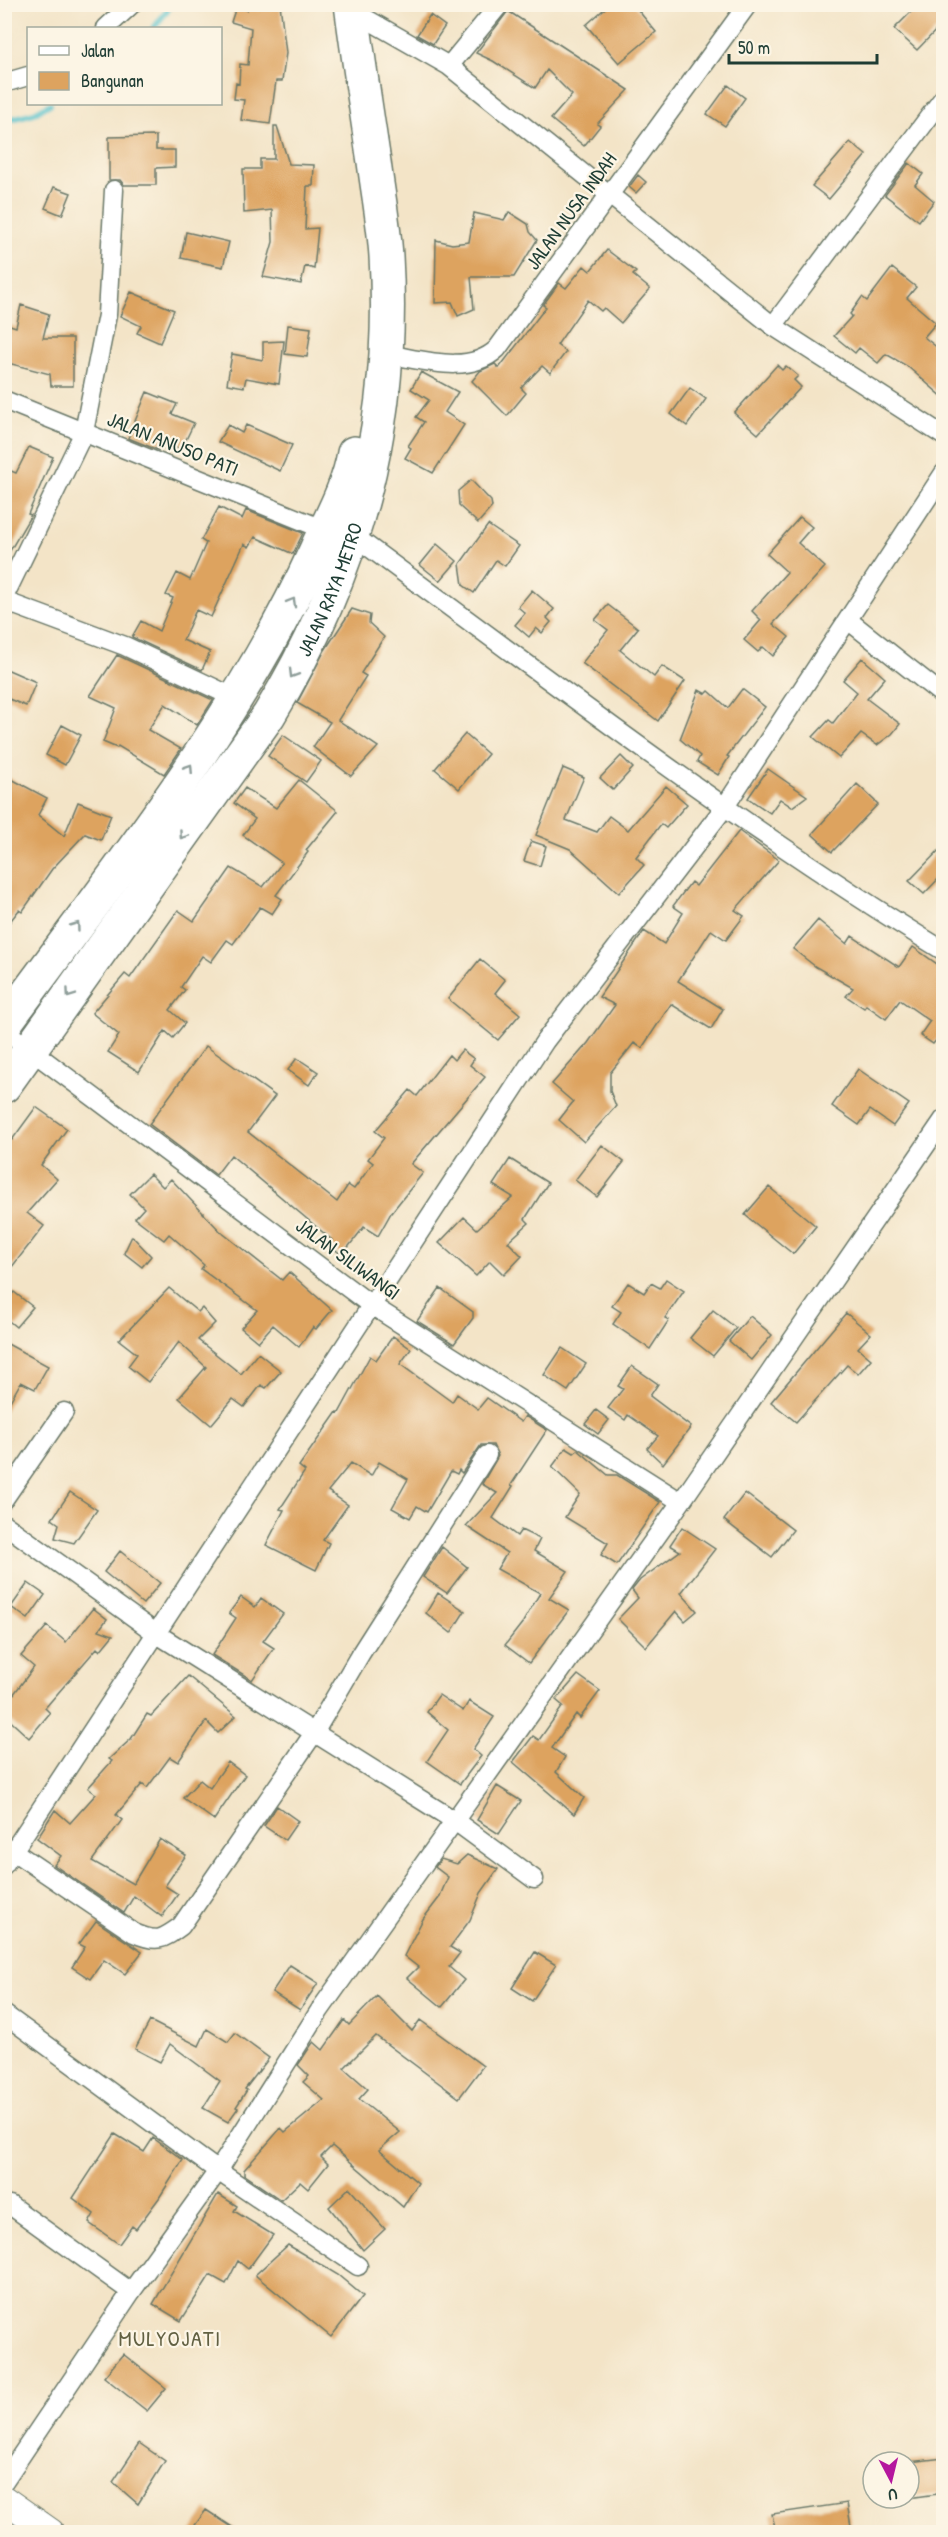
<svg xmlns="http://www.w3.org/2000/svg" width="948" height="2537" viewBox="0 0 948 2537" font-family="'Patrick Hand',sans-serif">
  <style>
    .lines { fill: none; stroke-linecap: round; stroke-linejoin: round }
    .stream { stroke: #54c1cb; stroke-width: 6 }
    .building { fill: #dda35f }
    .street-casing { stroke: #697767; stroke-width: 21 }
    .secondary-casing { stroke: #697767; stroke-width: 28 }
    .highway-casing { stroke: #697767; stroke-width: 36 }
    .street { stroke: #fff; stroke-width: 18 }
    .secondary { stroke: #fff; stroke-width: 26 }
    .highway { stroke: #fff; stroke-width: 33 }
    .oneway { stroke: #8f9e9a }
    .labels { text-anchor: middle; stroke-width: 4.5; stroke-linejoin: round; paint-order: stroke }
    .street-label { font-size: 20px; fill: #1f3d34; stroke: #fcf5e5 }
    .quarter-label { font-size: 22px; letter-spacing: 1.5px; fill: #626143; stroke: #fcf5e5 }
  </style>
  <rect width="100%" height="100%" fill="#fcf5e5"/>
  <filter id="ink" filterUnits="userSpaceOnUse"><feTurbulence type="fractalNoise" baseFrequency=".0167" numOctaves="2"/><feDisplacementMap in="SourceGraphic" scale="12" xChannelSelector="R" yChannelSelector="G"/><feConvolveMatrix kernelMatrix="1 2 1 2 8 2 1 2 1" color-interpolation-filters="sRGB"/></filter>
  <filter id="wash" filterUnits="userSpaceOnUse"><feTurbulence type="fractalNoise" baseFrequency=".008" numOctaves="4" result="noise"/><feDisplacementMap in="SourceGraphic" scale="24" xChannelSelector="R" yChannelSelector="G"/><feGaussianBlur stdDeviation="1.35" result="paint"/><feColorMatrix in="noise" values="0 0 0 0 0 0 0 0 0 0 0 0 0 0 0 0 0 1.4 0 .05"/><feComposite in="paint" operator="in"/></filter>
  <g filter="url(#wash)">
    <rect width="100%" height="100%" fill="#f3e4c7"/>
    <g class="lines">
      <path class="stream" d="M154 28 172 4
        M4 121 34 113 50 104"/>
    </g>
    <g id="blocks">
      <path class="building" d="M247 4H280L286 53 282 81H276L270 124 241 120 244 100 234 99 236 83 239 84 240 64 248 65 251 28 231 22 236 7 247 10Z
        M610 4H633L656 32 619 63 586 25Z
        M919 4H944V22L917 50 894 29Z
        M508 11 629 90 597 124 600 126 584 146 551 119 572 95 547 70 535 88 493 61 476 53Z
        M430 15 445 26 433 44 417 35Z
        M728 85 745 98 725 126 707 114Z
        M274 126H277L289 164 314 165 313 186H307L305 229 318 228 314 269 305 266 301 284 263 277 273 242 272 210 244 213 243 169H260V159H274Z
        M156 136V150H175V167L156 168V185H124L120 180H109V137Z
        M850 142 866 155 829 199 812 186Z
        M909 163 923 174 915 185 934 201 919 221 885 195Z
        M638 175 646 182 636 193 629 187Z
        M54 187 71 193 62 215 45 208Z
        M509 212 528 224 530 232 537 240 514 277H471L474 309 458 316 452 302 435 303 436 240 452 244 469 242 474 213 504 220Z
        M186 232 229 242 223 267 181 258Z
        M607 250 636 272 633 275 650 289 621 323 604 308 601 311 588 300 557 345 566 352 550 373 542 366 521 388 526 393 507 416 472 381 480 371 495 364 499 368 546 307 543 305 559 283 566 288 584 266 590 271Z
        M892 268 916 287 907 298 936 323 924 337 944 353V398L907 366 886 354 878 363 859 348 855 353 834 336 852 316 850 314 862 297 867 301Z
        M131 292 174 310 160 343 137 333 141 326 120 316Z
        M21 305 49 314 43 338H73V386H51L50 374 4 362V323L16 327Z
        M288 325 311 328 307 357 285 354Z
        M284 341 279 384 246 378 244 387 227 384 232 354 263 360V342Z
        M777 365 782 370 786 366 798 376 794 380 801 387 758 434 734 413Z
        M421 372 458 392 445 412 464 425 433 473 405 458 411 448 408 446 424 422 416 417 429 400 411 389Z
        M690 388 706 399 687 426 671 414Z
        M147 392 177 404 172 414 194 423 181 450 161 441 158 450 128 438Z
        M228 425 242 433 246 425 292 445 280 471 218 442Z
        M29 447 53 457 28 514 31 515 4 561V468L16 473Z
        M471 480 491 501 492 507 478 523 459 506 458 491Z
        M219 507 242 519 246 510 303 533 293 554 255 537 249 547 244 544 211 617 196 610 183 640 210 652 202 670 132 637 141 621 159 631 173 598 166 595 177 573 190 580 206 543 201 540Z
        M800 517 812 527 798 543 825 567 773 624 789 637 773 656 763 647 758 652 744 640 761 620 752 611 787 572 767 554Z
        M488 525 519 546 505 566 496 560 474 593 463 585 460 564Z
        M437 544 457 561 440 581 420 565Z
        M532 590 554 609 547 618 551 622 542 633 536 628 529 637 515 625 525 613 518 607Z
        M608 605 638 628 620 650 654 677 662 666 685 681 658 721 582 663 608 630 595 620Z
        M352 609 370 615 369 623 384 637 361 673 366 676 338 720 378 747 351 776 313 747 330 722 297 703 325 650Z
        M117 655 213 700 197 725 165 704 148 730 181 749 164 774 118 746 117 748 103 742 116 708 90 696Z
        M862 658 885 678 867 699 900 724 892 734 877 745 861 734 839 758 813 737 829 720 833 723 857 692 843 680Z
        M4 668 36 682 26 706 4 697Z
        M742 689 765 707 727 756 729 757 718 775 697 762 700 756 680 739 699 690 706 694 709 691 728 708Z
        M62 725 81 735 65 765 46 755Z
        M465 734 488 754 459 789 435 769Z
        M283 735 321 761 306 782 268 756Z
        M621 756 633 768 613 790 600 778Z
        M563 768 584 777 566 820 597 832 609 816 628 830 666 786 687 804 666 828 661 824 636 857 644 865 619 893 570 849 536 835Z
        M768 769 807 796 792 807 780 799 770 813 748 798Z
        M4 775 47 798 38 815 64 836 78 802 111 815 101 840 85 834 52 869 22 912 19 910 4 929Z
        M299 780 338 811 306 850 308 852 276 895 282 899 272 914 260 907 233 944 227 940 211 962 202 956 181 987 185 990 170 1010 185 1023 173 1038 165 1031 139 1072 108 1052 119 1035 92 1013 125 974 130 978 178 910 194 921 231 868 263 887 282 863 243 835 255 819 234 803 245 788 276 808Z
        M857 784 878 804 832 852 812 834Z
        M739 831 779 860 735 910 744 916 726 940 711 930 678 981 723 1009 711 1029 671 1004 642 1048 634 1043 610 1073V1091L616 1106 584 1142 559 1120 573 1102 552 1084 588 1043 615 1005 599 997 644 931 664 944 683 913 673 906 691 882 696 886Z
        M531 841 546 846 540 866 524 861Z
        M944 845V873L924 894 909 881Z
        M818 920 847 944 852 936 899 967 913 947 944 969V1031L933 1044 920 1035 930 1021 900 1000 886 1019 866 1005 864 1008 846 996 853 988 816 967 793 949Z
        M480 959 505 980 495 993 520 1014 498 1040 448 999Z
        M206 1046 275 1096 248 1132 337 1202 348 1185 354 1189 373 1163 368 1159 384 1138 375 1131 410 1090 417 1096 449 1055 454 1060 462 1050 474 1059 470 1065 485 1077 411 1164 423 1173 391 1213 378 1236 364 1227 342 1255 328 1244 332 1240 231 1155 216 1175 149 1124Z
        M297 1058 318 1072 309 1085 288 1070Z
        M858 1069 909 1104 893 1126 870 1110 859 1125 832 1106Z
        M36 1107 67 1129 41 1165 57 1179 27 1213 44 1226 4 1277V1133L12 1140Z
        M602 1145 624 1162 597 1197 575 1180Z
        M510 1159 548 1183 525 1219 529 1223 508 1242 522 1256 504 1275 490 1261 476 1276 439 1243 464 1217 477 1229 513 1197 493 1185Z
        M150 1174 163 1187 171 1179 221 1232 282 1280 289 1272 332 1310 316 1329 313 1327 299 1347 273 1325 258 1342 241 1328 257 1310 201 1269 204 1265 169 1234 164 1240 135 1218 144 1208 130 1194Z
        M769 1187 816 1226 793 1254 745 1215Z
        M132 1236 151 1256 142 1267 124 1253Z
        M666 1279 684 1291 665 1318 669 1320 650 1349 613 1324 621 1312 612 1306 628 1283 644 1293 651 1283 660 1288Z
        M169 1288 198 1312 202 1308 215 1323 198 1340 241 1374 258 1353 281 1371 266 1388 261 1385 244 1407 233 1399 211 1425 179 1398 206 1367 179 1342 148 1382 128 1366 137 1354 119 1340Z
        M440 1288 473 1312V1318L454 1344 417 1321Z
        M14 1292 33 1307 16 1327 4 1317V1303Z
        M713 1310 736 1328 713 1356 690 1338Z
        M846 1313 871 1334 858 1348 871 1359 858 1374 847 1365 796 1422 771 1402Z
        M750 1316 772 1335 751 1360 729 1341Z
        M393 1336 411 1349 400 1364 452 1402 457 1394 478 1409 487 1398 521 1422 525 1416 547 1430 511 1485 513 1486 493 1518 517 1536 521 1530 540 1539 534 1551 568 1571 549 1598 569 1610 529 1663 505 1645 523 1622 540 1593 497 1569 507 1553 466 1526 497 1493 482 1484 498 1456 493 1445H481L462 1473 459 1470 457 1474 451 1471 427 1512 417 1506 410 1518 392 1508 408 1479 379 1462 371 1476 351 1463 328 1491 348 1505 323 1540 329 1543 316 1570 266 1545 284 1510 280 1509 305 1471 299 1466 337 1412 339 1413 370 1356 376 1360Z
        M4 1342 48 1366 35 1389 21 1382 4 1412Z
        M562 1348 586 1364 568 1391 544 1375Z
        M632 1366 658 1384 650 1396 691 1427 663 1464 647 1449 658 1436 628 1415 625 1420 608 1408 623 1389 618 1386Z
        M596 1410 609 1420 598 1434 585 1424Z
        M566 1448 574 1453 578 1450 608 1475H617L660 1502 617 1565 601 1555 608 1543 565 1517 580 1494 552 1467Z
        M70 1492 97 1510 74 1543 55 1538 59 1524 52 1519Z
        M745 1493 793 1530 772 1557 724 1520Z
        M682 1527 715 1549 681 1593 697 1611 685 1621 676 1611 646 1647 618 1619 638 1598 632 1590 640 1580 680 1551 670 1545Z
        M442 1547 467 1567 447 1593 423 1577Z
        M120 1551 160 1583 143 1604 104 1572Z
        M28 1583 45 1595 28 1619 11 1607Z
        M438 1593 465 1611 451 1633 426 1613Z
        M241 1597 255 1607 261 1598 283 1614 263 1641 274 1648 252 1680 212 1655 236 1618 229 1613Z
        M93 1608 107 1619 99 1630 113 1635 100 1651 97 1648 45 1708 50 1713 29 1738 4 1715V1707L34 1667 21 1656 47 1626 66 1642Z
        M578 1675 600 1691 580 1718 576 1714 552 1748 565 1757 556 1772 584 1798 574 1814 513 1762 533 1736 539 1740 563 1706 556 1700Z
        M188 1676 236 1716 218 1733 206 1721 178 1762 170 1757 147 1788 142 1784 116 1815 122 1820 92 1861 133 1884 160 1839 186 1855 165 1886 178 1894 162 1917 134 1896 124 1913 54 1865 61 1856 37 1838 55 1810 70 1823 96 1794 88 1788 112 1761 109 1759 131 1739 147 1714 151 1716Z
        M439 1695 463 1711 469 1701 494 1717 473 1749 481 1756 460 1784 427 1761 448 1730 427 1712Z
        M228 1762 245 1775 214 1820 183 1798 200 1780 210 1788Z
        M497 1786 521 1801 499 1834 477 1820Z
        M277 1806 298 1821 285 1840 264 1826Z
        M467 1855 498 1869 481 1893 470 1920 450 1947 460 1953 449 1967 464 1980 442 2007 407 1978 418 1967 404 1956 423 1919 439 1898 448 1877 435 1867 441 1859 457 1864Z
        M96 1921 142 1952 125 1974 104 1960 90 1979 72 1967 85 1947 79 1944Z
        M535 1952 556 1965 532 2001 512 1988Z
        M290 1965 318 1983 300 2010 272 1992Z
        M377 1996 412 2031 420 2020 483 2066 459 2098 376 2036 344 2068 368 2089 359 2099 400 2132 379 2150 418 2183 403 2207 332 2146 321 2157 328 2164 308 2189 300 2182 281 2200 244 2175V2170L281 2128 285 2132 324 2100 303 2082 309 2076 298 2065 312 2044 314 2042 323 2050 344 2020 349 2025Z
        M150 2021 199 2046 207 2029 228 2042 235 2033 269 2058 245 2089 247 2090 236 2107 238 2108 228 2122 203 2108 220 2081 170 2044 160 2062 135 2049Z
        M115 2134 144 2152 153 2138 183 2160 159 2198 136 2229 132 2226 119 2244 89 2223 94 2214 73 2198Z
        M349 2188 385 2229 363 2250 329 2207Z
        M218 2194 237 2206 234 2211 273 2235 248 2269 238 2261 226 2284 210 2275 181 2321 153 2304Z
        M288 2245 338 2275 363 2296 331 2337 255 2275Z
        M123 2354 166 2388 147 2411 104 2377Z
        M139 2443 165 2461 138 2504 113 2482Z
        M944 2458V2493L909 2498V2462Z
        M847 2503 852 2532H776L772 2514Z
        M206 2510 240 2532H190Z"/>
    </g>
  </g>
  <g filter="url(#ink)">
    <use href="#blocks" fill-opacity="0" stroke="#697767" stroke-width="1.5"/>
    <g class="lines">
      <defs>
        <path id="street" d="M351 10 449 66 773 326 944 436
          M106 28 132 4
          M449 66 500 4
          M4 83 28 76
          M773 326 944 97
          M385 354C420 359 468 376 497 349L748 4
          M4 400 325 530
          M354 536C548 679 738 825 944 951
          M4 597 84 432 107 315 114 190
          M4 601 125 646 235 698
          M848 620 944 696
          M4 1030 371 1305 681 1502
          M4 1499 64 1412
          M4 1524 157 1634 455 1821 534 1879
          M13 1851 134 1933C157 1943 162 1940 181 1926L314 1733 361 1653 487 1455
          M4 1865 545 1041 724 808 944 473
          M4 2014 218 2171 358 2266
          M10 2205 131 2292
          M4 2481 131 2292 218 2171 320 2010 681 1502 944 1119"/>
        <path id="secondary" d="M4 2499 51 2532"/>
        <g id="highway">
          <path d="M4 1025C115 873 238 722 316 550 330 518 348 488 354 453"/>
          <path id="s1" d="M4 1086 269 715C356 572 396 424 386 256 384 225 378 193 374 162 366 109 358 57 351 4"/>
        </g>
      </defs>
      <use href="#street" class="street-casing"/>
      <use href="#secondary" class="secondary-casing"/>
      <use href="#highway" class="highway-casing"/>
      <use href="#street" class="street"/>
      <use href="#secondary" class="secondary"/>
      <use href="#highway" class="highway"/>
    </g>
    <defs><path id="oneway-chevron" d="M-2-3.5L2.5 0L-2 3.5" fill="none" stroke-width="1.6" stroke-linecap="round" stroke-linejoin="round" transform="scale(1.5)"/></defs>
    <g class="oneway">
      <use href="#oneway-chevron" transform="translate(292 602) rotate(-60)"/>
      <use href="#oneway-chevron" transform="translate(293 674) rotate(121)"/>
      <use href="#oneway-chevron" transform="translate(189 768) rotate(-57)"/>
      <use href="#oneway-chevron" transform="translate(183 835) rotate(125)"/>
      <use href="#oneway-chevron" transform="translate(76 926) rotate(-54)"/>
      <use href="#oneway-chevron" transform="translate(70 994) rotate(125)"/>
    </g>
  </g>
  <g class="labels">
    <g class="street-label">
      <text transform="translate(571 211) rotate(-54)" y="7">JALAN NUSA INDAH</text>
      <text transform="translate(173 444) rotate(22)" y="7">JALAN ANUSO PATI</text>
      <text dy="7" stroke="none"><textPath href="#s1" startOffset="596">JALAN RAYA METRO</textPath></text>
      <text transform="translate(348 1259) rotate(36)" y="7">JALAN SILIWANGI</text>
    </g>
    <g class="quarter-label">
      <text x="170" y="2346">MULYOJATI</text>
    </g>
  </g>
  <rect width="948" height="2537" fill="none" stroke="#fcf5e5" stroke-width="24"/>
  <rect x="27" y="27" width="195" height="78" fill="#fcf5e5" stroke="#a4ab9e" stroke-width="1.5"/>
  <rect x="39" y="46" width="30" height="9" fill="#ffffff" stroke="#a4ab9e" stroke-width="1.5"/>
  <text x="81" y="57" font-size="18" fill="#1f3d34">Jalan</text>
  <rect x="39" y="72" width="30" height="18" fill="#dda35f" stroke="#a4ab9e" stroke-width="1.5"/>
  <text x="81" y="87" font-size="18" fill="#1f3d34">Bangunan</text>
  <g transform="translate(891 2480) rotate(173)"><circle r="28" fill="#fcf5e5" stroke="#a4ab9e" stroke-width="1.5"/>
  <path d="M0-4.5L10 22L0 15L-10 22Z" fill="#b5179e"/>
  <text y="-9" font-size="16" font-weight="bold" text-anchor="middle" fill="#1f3d34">U</text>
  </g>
  <path d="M729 54v9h148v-9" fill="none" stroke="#1f3d34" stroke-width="3"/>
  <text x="738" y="54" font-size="18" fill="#1f3d34" stroke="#fcf5e5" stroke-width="4.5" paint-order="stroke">50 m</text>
</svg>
